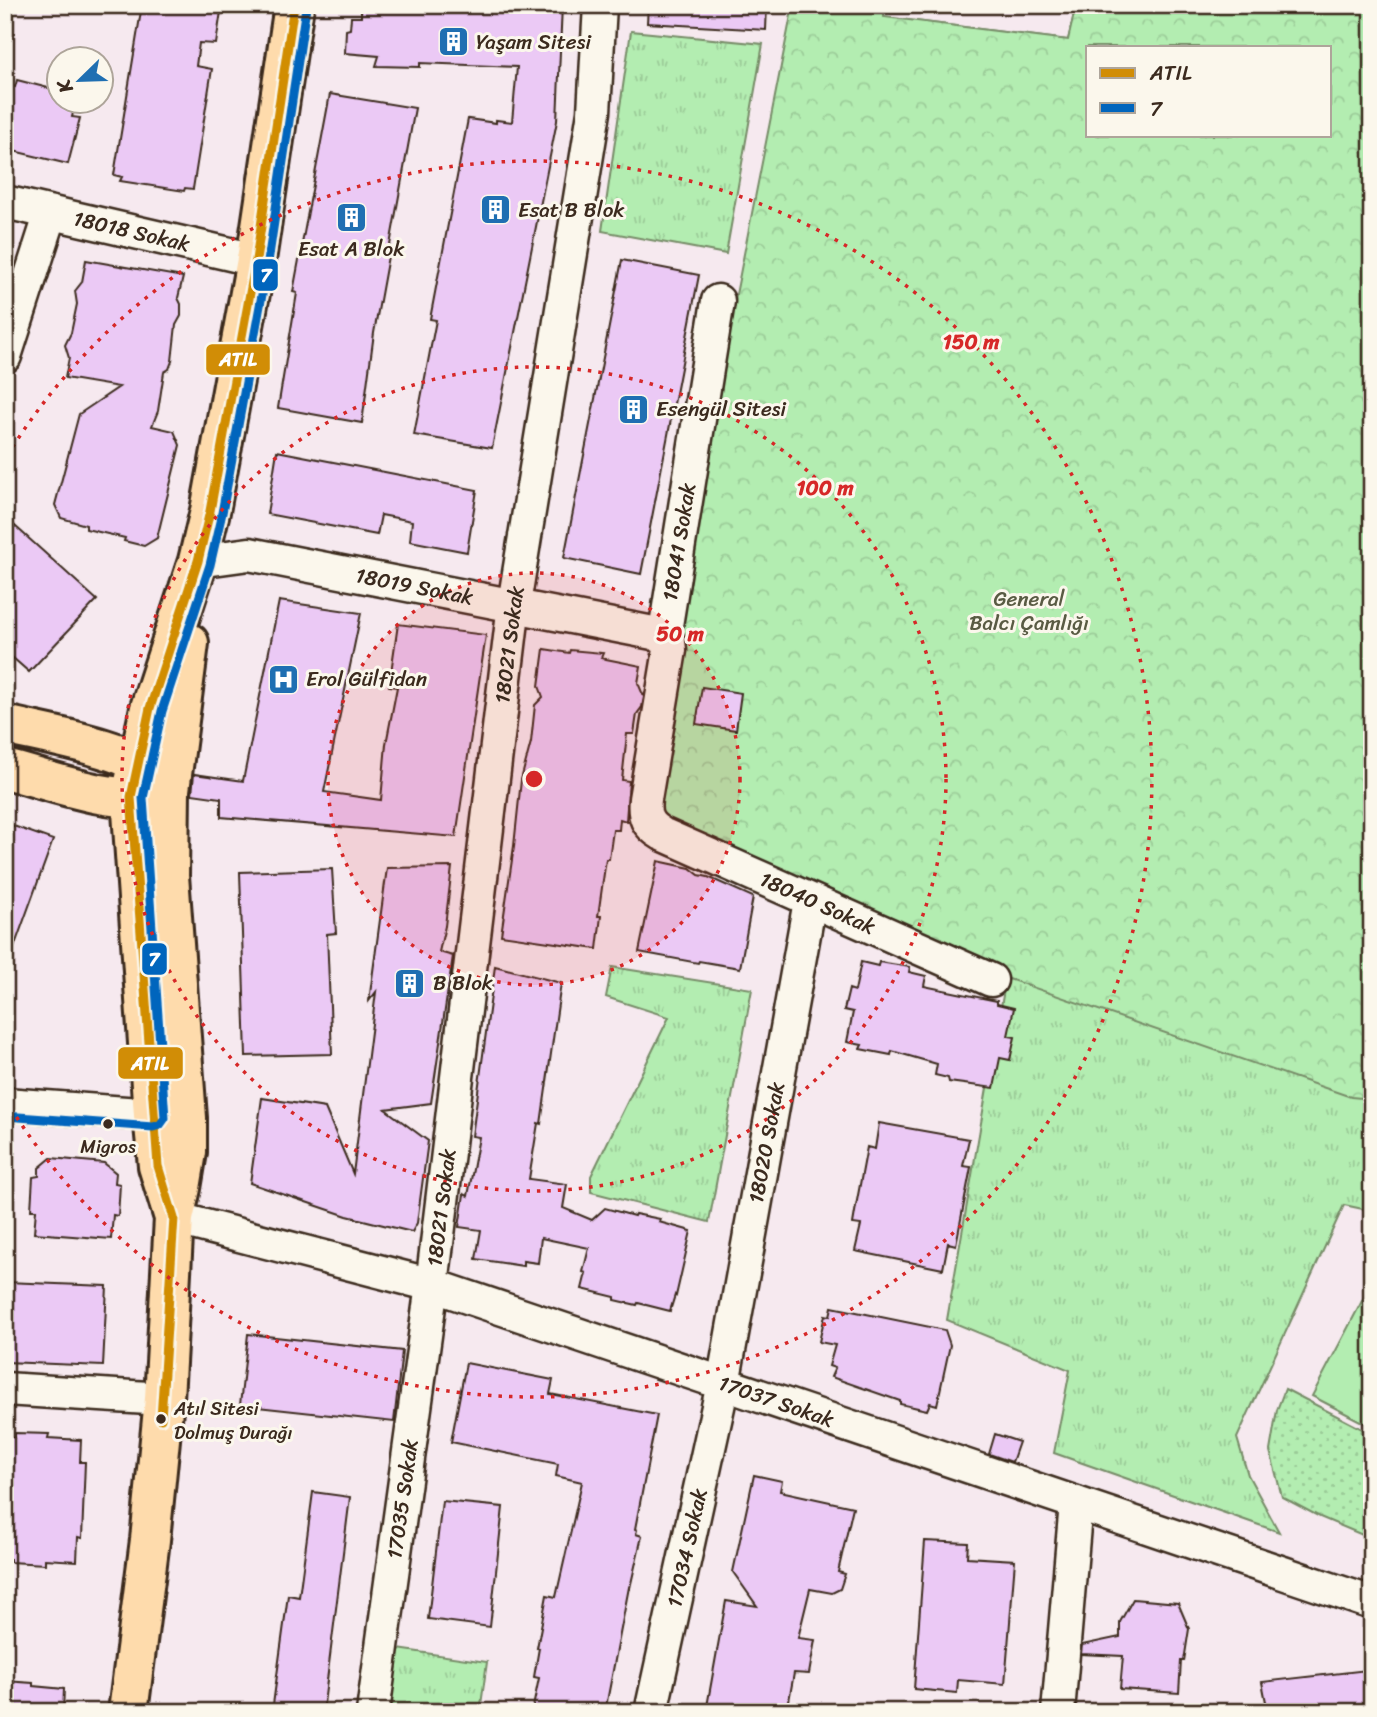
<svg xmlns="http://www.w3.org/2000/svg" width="1377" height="1717" viewBox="0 0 1377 1717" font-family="Sriracha,sans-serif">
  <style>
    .grass { fill: url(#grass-tufts); stroke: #778c68; stroke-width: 2 }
    .park { fill: url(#park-crowns); stroke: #778c68; stroke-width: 2; fill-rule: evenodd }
    .garden { fill: url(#garden-dots); stroke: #778c68; stroke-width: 2 }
    .pitch { fill: #b3edb1; stroke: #778c68; stroke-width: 2 }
    .building { fill: #ebc9f5; stroke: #3b2a1e; stroke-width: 2 }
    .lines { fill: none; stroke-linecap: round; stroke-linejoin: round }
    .minor-casing { stroke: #3b2a1e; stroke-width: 37 }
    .major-casing { stroke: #3b2a1e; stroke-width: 44 }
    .minor { stroke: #fbf7ec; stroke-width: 32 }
    .major { stroke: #fedbac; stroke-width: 38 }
    .bus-1-casing { stroke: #fbf7ec; stroke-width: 14 }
    .bus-2-casing { stroke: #fbf7ec; stroke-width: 14 }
    .bus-1 { stroke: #d18d06; stroke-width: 9 }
    .bus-2 { stroke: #0065bd; stroke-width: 9 }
    .ring { fill: none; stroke: #d62828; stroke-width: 3.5; stroke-dasharray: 3.5 7 }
    .bus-dot { fill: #3b2a1e; stroke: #fbf7ec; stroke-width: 2.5 }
    .labels { text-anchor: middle; stroke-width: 6; stroke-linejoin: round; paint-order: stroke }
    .bus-label { font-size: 19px; fill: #3b2a1e; stroke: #fbf7ec }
    .poi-label { font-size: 21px; fill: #3b2a1e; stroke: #fbf7ec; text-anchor: start }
    .street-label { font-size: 21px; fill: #3b2a1e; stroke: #fbf7ec }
    .park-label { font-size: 21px; fill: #595b43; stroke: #fbf7ec }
    .centre { fill: #d62828; stroke: #fbf7ec; stroke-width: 3.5 }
    .ring-label { font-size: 21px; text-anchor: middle; font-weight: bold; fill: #d62828; stroke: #fbf7ec; stroke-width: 6; stroke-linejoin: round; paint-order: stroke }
    .line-badge { stroke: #fbf7ec; stroke-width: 2.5 }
    .badge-label { font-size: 19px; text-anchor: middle; font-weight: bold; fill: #fff }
  </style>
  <defs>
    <pattern id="grass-tufts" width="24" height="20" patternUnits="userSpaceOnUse" patternTransform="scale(1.75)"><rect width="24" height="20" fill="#b3edb1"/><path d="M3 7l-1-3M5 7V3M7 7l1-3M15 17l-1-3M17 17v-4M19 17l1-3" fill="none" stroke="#9bcb98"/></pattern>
    <pattern id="park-crowns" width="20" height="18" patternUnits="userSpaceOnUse" patternTransform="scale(1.75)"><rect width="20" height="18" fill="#b3edb1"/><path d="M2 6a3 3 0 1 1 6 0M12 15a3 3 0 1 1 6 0" fill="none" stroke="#9bcb98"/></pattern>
    <pattern id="garden-dots" width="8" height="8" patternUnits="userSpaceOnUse" patternTransform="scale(1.75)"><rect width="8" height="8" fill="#b3edb1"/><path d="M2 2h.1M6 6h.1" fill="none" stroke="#9bcb98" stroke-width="1.8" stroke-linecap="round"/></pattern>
  </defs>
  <rect width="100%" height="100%" fill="#f6e9ef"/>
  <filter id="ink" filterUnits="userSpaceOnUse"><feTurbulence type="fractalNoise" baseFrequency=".0143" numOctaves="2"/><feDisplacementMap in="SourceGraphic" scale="14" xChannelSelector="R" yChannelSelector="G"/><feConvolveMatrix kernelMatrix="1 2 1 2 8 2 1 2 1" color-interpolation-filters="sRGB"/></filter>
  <g filter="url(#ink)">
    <path class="grass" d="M793 5H885L884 17 1068 40 1076 5H1097L1063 68 1372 998V1211L1344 1205 1237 1438 1248 1475 1279 1532 1054 1453 1070 1370 947 1320 1006 978Z
      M631 31 763 44 726 254 602 231Z
      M612 967 752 989 709 1222 591 1192V1176L669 1017 606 997Z
      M398 1649 487 1662 480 1712H389Z"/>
    <path class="park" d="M793 5H885L884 17 1068 40 1076 5H1372V1099L1351 1097 1006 978 668 828 653 805 717 391ZM1088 47H1330V135H1088Z"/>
    <path class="garden" d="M1285 1389 1372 1434V1539L1320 1517 1282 1497 1270 1451 1277 1410Z"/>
    <path class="pitch" d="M1372 1282V1427L1312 1396Z"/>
    <path class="building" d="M142 5H222L216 44 199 43 196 66 212 69 193 189 185 188 184 191 120 181 122 177 114 175Z
      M361 5H562L557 121 492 448 414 435 436 320 430 319 468 119 496 123V120L512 122 517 67 420 63V67L376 66 379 56 345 53 346 30 350 29 351 17H361Z
      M648 5H767L766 30 647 23Z
      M17 80 60 91V102H76L72 117 80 118 68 164 5 149V84L15 87Z
      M330 94 415 108 374 333 362 423 278 408 297 293 293 292Z
      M86 260 183 277 178 298 181 304V316L176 325 172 361 169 369 164 372 158 411 152 426 174 431 180 445 157 538 144 546 124 541 125 538 86 529V525L61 518 55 505 79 414 119 387 65 378 69 358 65 345 71 333 77 304 75 291 82 282Z
      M622 260 699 275 641 574 564 558Z
      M277 451 477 490 467 552 410 541 412 521 381 515 377 535 267 514Z
      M5 517 97 600 29 672 5 651Z
      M279 601 361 613 324 792 381 800 386 744 397 687 389 686 398 624 486 635 456 837 221 817V798L192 794 194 774 243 781Z
      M544 649 569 653 570 650 603 653 601 658 641 666 638 683 644 697 642 707 637 714 634 734H627L622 780 629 781 626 821 620 819 619 830H613L609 859H606L598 916H601L597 949 501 935 514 846 521 780 531 742 535 705 543 697 539 686Z
      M702 687 741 693 736 730 696 724Z
      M5 823 53 840 8 964H5Z
      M658 861 690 868 699 875 708 877 753 897 740 968 699 961 698 963 639 952Z
      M452 867 445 926 439 952 453 956 431 1103 385 1109 428 1141 417 1223 412 1232 347 1216 250 1183 262 1098 325 1108 353 1174 376 992 369 1001 387 868Z
      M332 869 336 933 327 934 332 1054 246 1056 240 872Z
      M861 962 878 966 879 962 910 967 909 972 926 976 924 986 997 1001V1004L1014 1008 1008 1036 1015 1037 1010 1060 1000 1058 994 1088 949 1082 948 1078 935 1075 937 1064 892 1051 891 1055 860 1049 862 1045 847 1042 853 1012 844 1010 849 989 855 991Z
      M495 966 561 983 541 1124 538 1123 529 1179 567 1184 563 1208 592 1220 605 1208 634 1216 635 1214 660 1219 659 1222 691 1231 676 1296 675 1295 670 1311 638 1303 637 1305 615 1300V1297L582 1289 586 1273 583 1272 589 1248 541 1238 538 1263 523 1261V1266L476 1259 481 1230 459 1227 464 1194 468 1196 479 1137 472 1136Z
      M879 1123 969 1139 963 1166 971 1167 956 1245 948 1243 943 1269 855 1251 861 1225 853 1224 856 1206 867 1147 875 1149Z
      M51 1158 104 1163 116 1173 115 1183 120 1184 118 1216 113 1215 111 1239 34 1233 36 1210H31L33 1177 39 1176V1168Z
      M5 1282 107 1286 103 1366 5 1362Z
      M832 1307 945 1330 950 1345 937 1405 930 1403 927 1410 900 1404V1401L831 1377 835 1368 829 1366 835 1345 819 1342 825 1315 830 1316Z
      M248 1334 402 1351 394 1422 240 1405Z
      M466 1363 553 1380 550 1394 657 1415 635 1529 637 1530 636 1534 642 1536 630 1588 629 1587 605 1712H532L539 1678 534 1677 539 1648H537L547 1595 556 1597 582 1482 556 1476 558 1464 451 1442Z
      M15 1433 49 1434 48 1438 81 1440 80 1462H85L82 1538 78 1537 77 1561 45 1559V1564L10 1562V1559H5V1437H15Z
      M995 1434 1019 1442 1012 1462 989 1454Z
      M754 1475 782 1481 780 1491 853 1507 838 1572 845 1574 840 1589 832 1593 810 1589 798 1638 815 1640 809 1674 794 1673 787 1712H706L726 1601 757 1606 733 1572Z
      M313 1492 350 1497 323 1712H272L288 1595 299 1597Z
      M442 1501 503 1507 490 1627 428 1619Z
      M925 1541 968 1543 967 1557 1015 1560 1005 1684 958 1680 957 1693 914 1689Z
      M1133 1599 1178 1603 1189 1629 1184 1661H1181L1179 1693 1120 1689 1123 1656 1081 1654 1082 1645 1120 1637V1622Z
      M1367 1670 1372 1712H1268L1262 1682Z
      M5 1681 33 1683V1686L64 1689 63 1712H5Z"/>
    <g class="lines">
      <defs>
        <g id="minor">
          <path id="s1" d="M5 202 256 260"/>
          <path id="s2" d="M718 301 664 638 669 642 670 650 645 799C643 817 647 825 662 834L991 980"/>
          <path d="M5 356 51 213"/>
          <path id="s3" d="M198 561 249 554 653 633 664 638"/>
          <path d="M5 1104 153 1115"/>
          <path id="s4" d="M174 1218 432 1285 1372 1603"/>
          <path d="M5 1389 164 1399"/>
          <path id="s5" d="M373 1712 432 1285 514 604 594 112 600 5"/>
          <path id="s6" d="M651 1712 723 1384 810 901"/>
          <path d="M1058 1712 1076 1503"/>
        </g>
        <path id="major" d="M5 725C45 735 130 748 157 775
          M5 769C45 779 116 806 155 795
          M174 1218 158 1166 153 1115 131 797 150 708 198 561 210 511 256 260 294 5
          M128 1712 150 1540 164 1399 174 1218 181 1188 187 1152V1118L169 876 170 790 189 643"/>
      </defs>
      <use href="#minor" class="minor-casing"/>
      <use href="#major" class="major-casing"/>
      <use href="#minor" class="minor"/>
      <use href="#major" class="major"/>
      <defs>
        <path id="bus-1" d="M161 1419 174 1218 158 1166 131 797 150 708 198 561 210 511 256 260 294 5"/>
        <path id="bus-2" d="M5 1116 153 1127 160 1125 165 1118 143 798 162 711 210 565 222 513 268 262 306 7"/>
      </defs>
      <use href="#bus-1" class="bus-1-casing"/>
      <use href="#bus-2" class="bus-2-casing"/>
      <use href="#bus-1" class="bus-1"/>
      <use href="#bus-2" class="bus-2"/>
    </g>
  </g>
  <circle cx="534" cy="779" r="206" fill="#d62828" fill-opacity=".12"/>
  <g class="ring">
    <circle cx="534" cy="779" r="206"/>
    <circle cx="534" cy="779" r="412"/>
    <path d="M7 456A618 618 0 1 1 7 1102"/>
  </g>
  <defs>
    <symbol id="building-square" viewBox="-11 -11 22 22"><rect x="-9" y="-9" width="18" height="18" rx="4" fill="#1f6fb2" stroke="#fbf7ec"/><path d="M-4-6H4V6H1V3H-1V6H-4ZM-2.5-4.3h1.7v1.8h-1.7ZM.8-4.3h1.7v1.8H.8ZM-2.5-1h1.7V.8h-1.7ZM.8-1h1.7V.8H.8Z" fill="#fff"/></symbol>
    <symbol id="hospital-square" viewBox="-11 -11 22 22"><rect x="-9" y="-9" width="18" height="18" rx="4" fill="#1f6fb2" stroke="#fbf7ec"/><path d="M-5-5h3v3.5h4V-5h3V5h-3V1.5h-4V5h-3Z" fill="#fff"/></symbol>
  </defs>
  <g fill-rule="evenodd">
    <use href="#building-square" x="436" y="24" width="35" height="35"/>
    <use href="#building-square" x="478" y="192" width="35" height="35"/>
    <use href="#building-square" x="334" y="200" width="35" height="35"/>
    <use href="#building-square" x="616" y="392" width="35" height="35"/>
    <use href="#hospital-square" x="266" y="662" width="35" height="35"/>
    <use href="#building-square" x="392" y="966" width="35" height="35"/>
  </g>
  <g class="bus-dot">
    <circle cx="108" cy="1124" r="6"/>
    <circle cx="161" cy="1419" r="6"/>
  </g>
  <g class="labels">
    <g class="bus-label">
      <text x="108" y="1153">Migros</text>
      <text x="174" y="1415" text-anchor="start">Atıl Sitesi<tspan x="174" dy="24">Dolmuş Durağı</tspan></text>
    </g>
    <g class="poi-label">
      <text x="476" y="49">Yaşam Sitesi</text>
      <text x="518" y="217">Esat B Blok</text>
      <text x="351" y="256" text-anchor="middle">Esat A Blok</text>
      <text x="656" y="416">Esengül Sitesi</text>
      <text x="306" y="686">Erol Gülfidan</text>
      <text x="433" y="990">B Blok</text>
    </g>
    <g class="street-label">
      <text dy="7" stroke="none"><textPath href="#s1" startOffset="130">18018 Sokak</textPath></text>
      <text transform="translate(679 542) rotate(-81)" y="7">18041 Sokak</text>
      <text dy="7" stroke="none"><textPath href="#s3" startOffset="220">18019 Sokak</textPath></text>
      <text dy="7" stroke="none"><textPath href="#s5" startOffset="1076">18021 Sokak</textPath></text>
      <text dy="7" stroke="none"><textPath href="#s2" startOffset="719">18040 Sokak</textPath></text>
      <text dy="7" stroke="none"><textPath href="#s6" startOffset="581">18020 Sokak</textPath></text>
      <text dy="7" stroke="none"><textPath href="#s5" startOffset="509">18021 Sokak</textPath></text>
      <text dy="7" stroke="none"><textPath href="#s4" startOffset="630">17037 Sokak</textPath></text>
      <text dy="7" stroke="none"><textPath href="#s5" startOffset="215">17035 Sokak</textPath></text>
      <text dy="7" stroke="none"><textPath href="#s6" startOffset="168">17034 Sokak</textPath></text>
    </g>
    <g class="park-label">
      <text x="1029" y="606">General<tspan x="1029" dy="24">Balcı Çamlığı</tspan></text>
    </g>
  </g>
  <circle cx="534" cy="779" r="10" class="centre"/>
  <g class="ring-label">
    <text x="971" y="349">150 m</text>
    <text x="825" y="495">100 m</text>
    <text x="680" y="641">50 m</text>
  </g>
  <g class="line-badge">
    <rect x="252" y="258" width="27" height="34" rx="7" fill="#0065bd"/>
    <rect x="205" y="343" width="66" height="33" rx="7" fill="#d18d06"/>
    <rect x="141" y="942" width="27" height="34" rx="7" fill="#0065bd"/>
    <rect x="117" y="1046" width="67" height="34" rx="7" fill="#d18d06"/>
  </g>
  <g class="badge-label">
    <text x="266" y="282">7</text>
    <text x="238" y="366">ATIL</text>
    <text x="154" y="966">7</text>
    <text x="150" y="1070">ATIL</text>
  </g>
  <rect width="1377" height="1717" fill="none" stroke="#fbf7ec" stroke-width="28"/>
  <rect x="14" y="14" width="1349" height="1689" fill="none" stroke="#3b2a1e" stroke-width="2.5" filter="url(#ink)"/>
  <rect x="1086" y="46" width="245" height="91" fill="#fbf7ec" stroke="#aea59a" stroke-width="2"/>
  <rect x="1100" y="68" width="35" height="10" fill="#d18d06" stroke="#aea59a" stroke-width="2"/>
  <text x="1150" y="80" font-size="21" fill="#3b2a1e">ATIL</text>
  <rect x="1100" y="103" width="35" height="10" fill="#0065bd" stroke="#aea59a" stroke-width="2"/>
  <text x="1150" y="116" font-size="21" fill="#3b2a1e">7</text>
  <g transform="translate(80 80) rotate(247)"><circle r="33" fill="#fbf7ec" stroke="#aea59a" stroke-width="2"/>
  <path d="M0-5L12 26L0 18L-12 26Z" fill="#1f6fb2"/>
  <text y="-10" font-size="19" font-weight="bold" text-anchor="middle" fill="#3b2a1e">K</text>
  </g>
</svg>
